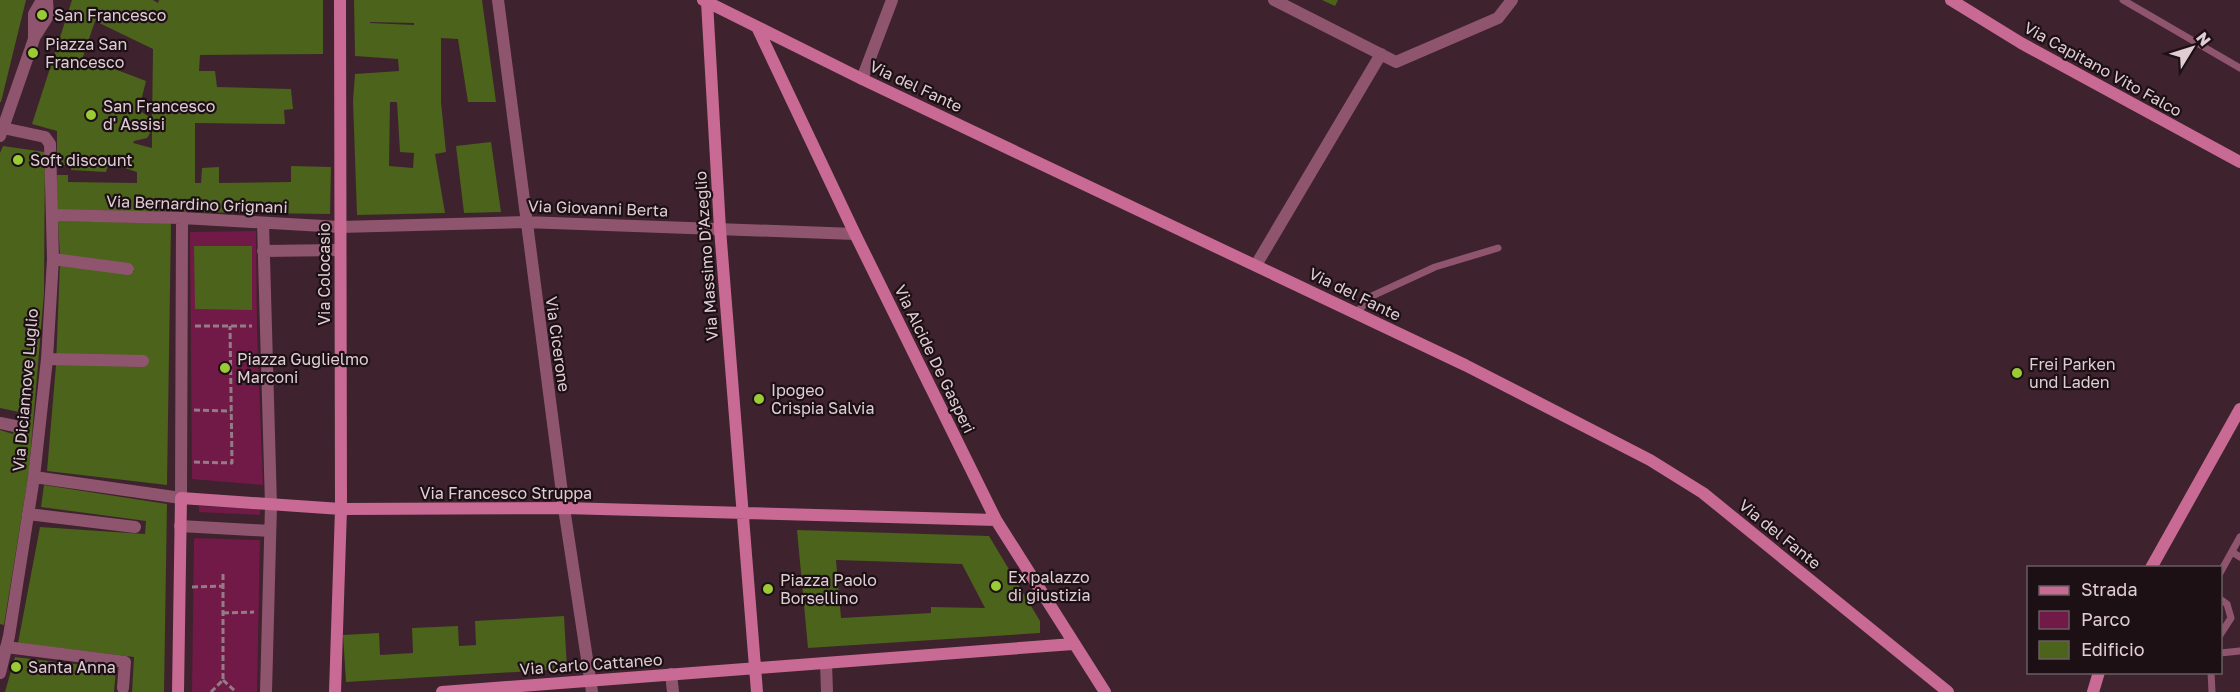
<svg xmlns="http://www.w3.org/2000/svg" width="2240" height="692" viewBox="0 0 2240 692" font-family="'Golos Text',sans-serif">
  <style>
    .green { fill: #711a47 }
    .building { fill: #4b631a; fill-rule: evenodd }
    .lines { fill: none; stroke-linecap: round; stroke-linejoin: round }
    .street-tunnel { stroke: #563c47; stroke-width: 12; stroke-dasharray: 12 6; stroke-linecap: butt }
    .path { stroke: #937c85; stroke-width: 3; stroke-dasharray: 6 3; stroke-linecap: butt }
    .lane { stroke: #90556e; stroke-width: 7 }
    .street { stroke: #90556e; stroke-width: 12 }
    .secondary { stroke: #c86a94; stroke-width: 12 }
    .poi-dot { fill: #9acb35; stroke: #1c1015; stroke-width: 2 }
    .labels { text-anchor: middle; stroke-width: 4.5; stroke-linejoin: round; paint-order: stroke }
    .poi-label { font-size: 16px; fill: #e0cdd4; stroke: #1c1015; text-anchor: start }
    .street-label { font-size: 16px; fill: #e0cdd4; stroke: #1c1015 }
  </style>
  <rect width="100%" height="100%" fill="#3e222e"/>
  <path class="green" d="M256 231 257 331 263 485 192 479 190 232Z
    M199 506 260 509V515L199 512Z
    M194 538 260 540 257 692H192Z"/>
  <path class="building" d="M0 0H26L1 102H0Z
    M72 0H153L158 3 159 0H323V54L200 55 199 71H215L217 87 291 89 293 109 284 110 285 124 195 123V183H201L202 168 219 167V183L291 182V166L331 167 330 214 57 210V175H68V182L137 183V172L109 163 106 172 71 170V165H57V131L32 124ZM95 21 153 49 152 125 148 116 140 111 142 101H141L146 81 83 57ZM152 130V148L133 143 134 141 147 138Z
    M354 0H482L496 102H468L458 39 441 38V102L446 152 435 154 445 213 357 215 353 101 355 74 399 71 398 59 355 56ZM370 22 414 23V25L370 23ZM390 102H397L400 152 414 153 413 168 389 166Z
    M1322 0H1338L1335 6Z
    M491 142 501 212 464 213 456 146Z
    M3 146 45 152 44 293 29 471 4 625 0 624V430L13 434 19 412 0 408V153Z
    M58 221 171 223 167 485 47 471 56 365 60 262 134 272 133 265 60 257Z
    M194 246H252V310L195 309Z
    M44 485 167 504 164 692H132L134 657 18 643 40 527 145 534 146 521 41 507Z
    M797 530 989 536 1040 621V633L808 648ZM836 560 962 564 985 608 931 607V613L841 618Z
    M564 616 567 669 346 682 343 635 379 633 380 655 413 653 412 628 458 626 459 646 476 645 475 621Z
    M15 657 116 669 114 692H5Z"/>
  <g class="lines">
    <path class="street-tunnel" d="M15 426 33 429"/>
    <path class="path" d="M195 326H252
      M194 410 231 411
      M194 462 232 463 230 326
      M192 587 223 586
      M223 613 254 612
      M223 680 236 692
      M211 692 223 680V571"/>
    <path class="lane" d="M2123 0 2240 68
      M1357 312 1372 296 1435 267 1498 248
      M2232 552 2240 557
      M2220 573 2240 537
      M2220 599 2227 604 2231 618 2220 635
      M2220 653 2240 651
      M2211 672 2212 692"/>
    <path class="street" d="M498 0 564 508 592 692
      M1274 0 1396 62 1498 18 1512 0
      M34 38 48 16 47 0
      M862 79 892 0
      M0 128H3L34 39V14L42 0
      M0 136 3 128 45 137 50 144 53 259 47 359 34 477 9 636 0 673
      M52 215 182 218 340 227 525 222 855 234
      M263 223 271 505 266 692
      M263 251 340 250
      M53 259 128 269
      M1256 265 1381 54
      M47 359 143 361
      M0 423 15 426
      M34 477 181 498 182 218
      M28 514 135 527
      M180 526 270 531
      M6 647 125 662 123 688
      M826 663 827 692
      M671 674 673 692"/>
    <path class="secondary" d="M703 0 862 79 1465 365 1650 460 1703 493 1948 692
      M1951 0 2021 43 2240 162
      M707 2 720 229 757 692
      M757 27 855 234 996 520 1105 692
      M2151 568 2240 409
      M178 692 181 498 341 509 564 508 996 520
      M335 692 341 509 340 0
      M442 692 1073 644
      M2093 692 2099 672"/>
  </g>
  <g class="poi-dot">
    <circle cx="42" cy="15" r="6"/>
    <circle cx="33" cy="53" r="6"/>
    <circle cx="91" cy="115" r="6"/>
    <circle cx="18" cy="160" r="6"/>
    <circle cx="225" cy="368" r="6"/>
    <circle cx="2017" cy="373" r="6"/>
    <circle cx="759" cy="399" r="6"/>
    <circle cx="996" cy="586" r="6"/>
    <circle cx="768" cy="589" r="6"/>
    <circle cx="16" cy="667" r="6"/>
  </g>
  <g class="labels">
    <g class="poi-label">
      <text x="54" y="21">San Francesco</text>
      <text x="45" y="50">Piazza San<tspan x="45" dy="18">Francesco</tspan></text>
      <text x="103" y="112">San Francesco<tspan x="103" dy="18">d' Assisi</tspan></text>
      <text x="30" y="166">Soft discount</text>
      <text x="237" y="365">Piazza Guglielmo<tspan x="237" dy="18">Marconi</tspan></text>
      <text x="2029" y="370">Frei Parken<tspan x="2029" dy="18">und Laden</tspan></text>
      <text x="771" y="396">Ipogeo<tspan x="771" dy="18">Crispia Salvia</tspan></text>
      <text x="1008" y="583">Ex palazzo<tspan x="1008" dy="18">di giustizia</tspan></text>
      <text x="780" y="586">Piazza Paolo<tspan x="780" dy="18">Borsellino</tspan></text>
      <text x="28" y="673">Santa Anna</text>
    </g>
    <g class="street-label">
      <text transform="translate(2103 69) rotate(29)" y="6">Via Capitano Vito Falco</text>
      <text transform="translate(916 86) rotate(25)" y="6">Via del Fante</text>
      <text transform="translate(197 204) rotate(2)" y="6">Via Bernardino Grignani</text>
      <text transform="translate(598 208) rotate(2)" y="6">Via Giovanni Berta</text>
      <text transform="translate(706 256) rotate(-94)" y="6">Via Massimo D'Azeglio</text>
      <text transform="translate(324 274) rotate(-90)" y="6">Via Colocasio</text>
      <text transform="translate(1355 294) rotate(26)" y="6">Via del Fante</text>
      <text transform="translate(558 344) rotate(82)" y="6">Via Cicerone</text>
      <text transform="translate(935 359) rotate(64)" y="6">Via Alcide De Gasperi</text>
      <text transform="translate(25 390) rotate(-85)" y="6">Via Diciannove Luglio</text>
      <text x="506" y="499">Via Francesco Struppa</text>
      <text transform="translate(1780 534) rotate(39)" y="6">Via del Fante</text>
      <text transform="translate(591 664) rotate(-4)" y="6">Via Carlo Cattaneo</text>
    </g>
  </g>
  <rect x="2027" y="566" width="195" height="108" fill="#1c1015" stroke="#6a5c61" stroke-width="1.5"/>
  <rect x="2039" y="586" width="30" height="9" fill="#c86a94" stroke="#6a5c61" stroke-width="1.5"/>
  <text x="2081" y="596" font-size="18" fill="#e0cdd4">Strada</text>
  <rect x="2039" y="611" width="30" height="18" fill="#711a47" stroke="#6a5c61" stroke-width="1.5"/>
  <text x="2081" y="626" font-size="18" fill="#e0cdd4">Parco</text>
  <rect x="2039" y="641" width="30" height="18" fill="#4b631a" stroke="#6a5c61" stroke-width="1.5"/>
  <text x="2081" y="656" font-size="18" fill="#e0cdd4">Edificio</text>
  <g transform="translate(2192 48) rotate(52)" stroke="#1c1015" stroke-width="4.5" paint-order="stroke">
  <path d="M0-4.5L10 22L0 15L-10 22Z" fill="#e0cdd4"/>
  <text y="-9" font-size="16" font-weight="bold" text-anchor="middle" fill="#e0cdd4">N</text>
  </g>
</svg>
